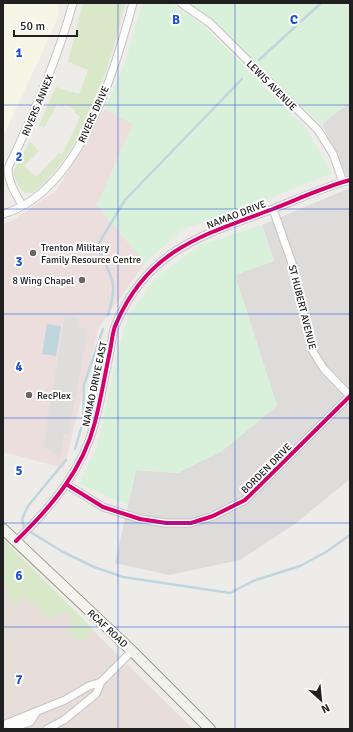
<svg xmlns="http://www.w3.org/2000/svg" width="353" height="732" viewBox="0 0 353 732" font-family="Signika,sans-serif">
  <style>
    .residential { fill: #dddcda }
    .commercial { fill: #ebdedc }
    .education { fill: #f6f5e6 }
    .military { fill: #e7deda }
    .grass { fill: #dae8ca }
    .park { fill: #d9f1da }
    .parking { fill: #dedddc }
    .water { fill: #bfd6de }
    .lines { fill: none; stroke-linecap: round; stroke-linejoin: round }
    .stream { stroke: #bfd6de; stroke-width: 2.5 }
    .minor-casing { stroke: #c5c4c3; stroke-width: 9 }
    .secondary-casing { stroke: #949682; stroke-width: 12 }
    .minor { stroke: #fcfcfc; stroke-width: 7 }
    .secondary { stroke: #f2f3ec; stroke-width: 10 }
    .cycleway-casing { stroke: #fff; stroke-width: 6 }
    .cycleway { stroke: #d6006c; stroke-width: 4 }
    .grid { fill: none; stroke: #1d4ed8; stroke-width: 1; stroke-opacity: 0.55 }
    .poi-dot { fill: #686766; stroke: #fff; stroke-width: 1.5 }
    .labels { text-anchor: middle; stroke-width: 4; stroke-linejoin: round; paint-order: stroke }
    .street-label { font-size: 10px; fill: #202020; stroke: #fff }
    .poi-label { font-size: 10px; fill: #202020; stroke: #fff; text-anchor: start }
    .grid-label { font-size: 13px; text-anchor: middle; font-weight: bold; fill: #1d4ed8; stroke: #fff; stroke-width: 4; stroke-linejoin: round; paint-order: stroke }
  </style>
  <rect width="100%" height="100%" fill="#eeece9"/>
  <path class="residential" d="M350 102V183L322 124Z
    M350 188V479L295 524 240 560 169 575 115 563 136 470 178 473 277 406 235 275 274 261 262 225Z"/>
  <path class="commercial" d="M105 109 133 124 97 205 145 263 99 327 64 468 3 452V224L12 221 57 190Z"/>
  <path class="education" d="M3 3H59L58 18 3 137Z"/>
  <path class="military" d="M3 541 134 671 193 729H3Z"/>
  <path class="grass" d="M83 3H125C112 62 83 155 33 193H25C18 187 13 179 14 170L30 141 39 151 24 166 36 177 57 155 59 153 62 155 80 117 75 113V110L65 104 63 107 57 104 44 128 39 125 56 87 79 94 88 70 68 62Z
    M3 539 93 629 84 641 76 640 67 629 74 621 64 611 50 619 31 600 28 602 22 597 17 601 20 604 17 607 6 596 9 591 3 585Z"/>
  <path class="park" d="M142 3H171L204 26 307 130 332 173 245 208 183 229 145 263 97 205 133 124 105 109 125 63Z
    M184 3H350V102L322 124Z
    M262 225 274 261 235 275 277 406 221 452 178 473 136 470 128 505 79 484 97 447 115 364 128 315 155 279 200 245Z"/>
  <path class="parking" d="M65 316 79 318 77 327 88 329 69 434H64L60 457 43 446Z"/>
  <path class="water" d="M47 324 61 326 56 356 42 354Z"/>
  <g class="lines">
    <path class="stream" d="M259 60 321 3
      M108 315C119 281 111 277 97 246L125 200 242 79
      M75 449 83 422 84 385 103 329
      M66 460 28 506 22 519 24 528 63 552 94 567 123 577 230 593 253 581 300 566 326 552 350 535"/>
    <defs>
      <path id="minor" d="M181 3 210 23 318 130 333 154 343 182
        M22 205C15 193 8 182 8 168 34 114 57 61 73 3
        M273 209 294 269 312 350 324 369 350 396
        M3 214C80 192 114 72 133 3
        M66 484 103 507 140 519 166 523H191L213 516 245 500 350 396
        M16 541C51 507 83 470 95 422 101 399 105 374 110 351 112 342 112 332 116 324 148 249 203 235 273 209 298 199 324 187 350 180
        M3 725 65 700 89 686 101 682
        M10 729 30 722 36 713
        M47 729 64 720 96 694 101 682 132 651"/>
      <path id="secondary" d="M3 529 132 651 210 729"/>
    </defs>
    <use href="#minor" class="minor-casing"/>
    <use href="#secondary" class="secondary-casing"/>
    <use href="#minor" class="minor"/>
    <use href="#secondary" class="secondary"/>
    <defs>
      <path id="cycleway" d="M66 484 103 507 140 519 166 523H191L213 516 245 500 350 396
        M16 541C51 507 83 470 95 422 101 399 105 374 110 351 112 342 112 332 116 324 148 249 203 235 273 209 298 199 324 187 350 180"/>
    </defs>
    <use href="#cycleway" class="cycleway-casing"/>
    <use href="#cycleway" class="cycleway"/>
  </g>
  <path class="grid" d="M118 3V729M235 3V729M3 105H350M3 209H350M3 314H350M3 418H350M3 523H350M3 627H350"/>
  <g class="poi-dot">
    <circle cx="33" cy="253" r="4"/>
    <circle cx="82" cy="280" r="4"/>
    <circle cx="29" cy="395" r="4"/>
  </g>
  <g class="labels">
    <g class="street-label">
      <text transform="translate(272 85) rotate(45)" y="4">LEWIS AVENUE</text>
      <text transform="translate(37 105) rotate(-67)" y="4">RIVERS ANNEX</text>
      <text transform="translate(93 114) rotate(-66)" y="4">RIVERS DRIVE</text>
      <text transform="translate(236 214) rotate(-21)" y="4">NAMAO DRIVE</text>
      <text transform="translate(303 307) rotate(76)" y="4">ST HUBERT AVENUE</text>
      <text transform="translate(94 384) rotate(-78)" y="4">NAMAO DRIVE EAST</text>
      <text transform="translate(266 468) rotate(-45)" y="4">BORDEN DRIVE</text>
      <text transform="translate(108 628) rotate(43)" y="4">RCAF ROAD</text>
    </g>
    <g class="poi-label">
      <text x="41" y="251">Trenton Military<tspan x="41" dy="12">Family Resource Centre</tspan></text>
      <text x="74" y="284" text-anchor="end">8 Wing Chapel</text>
      <text x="37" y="399">RecPlex</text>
    </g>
  </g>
  <g class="grid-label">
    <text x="176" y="24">B</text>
    <text x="294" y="24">C</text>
    <text x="19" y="57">1</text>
    <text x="19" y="161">2</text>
    <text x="19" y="266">3</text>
    <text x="19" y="371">4</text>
    <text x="19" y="475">5</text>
    <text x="19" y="580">6</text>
    <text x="19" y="684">7</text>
  </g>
  <rect width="353" height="732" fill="none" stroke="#202020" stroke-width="8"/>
  <g transform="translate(321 700) rotate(153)" stroke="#ffffff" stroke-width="3" paint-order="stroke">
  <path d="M0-3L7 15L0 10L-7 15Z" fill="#202020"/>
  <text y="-6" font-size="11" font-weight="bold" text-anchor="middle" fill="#202020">N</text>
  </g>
  <path d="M14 30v6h63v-6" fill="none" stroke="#202020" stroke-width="2"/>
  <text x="20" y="30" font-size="12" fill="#202020" stroke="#ffffff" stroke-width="3" paint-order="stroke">50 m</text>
</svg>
